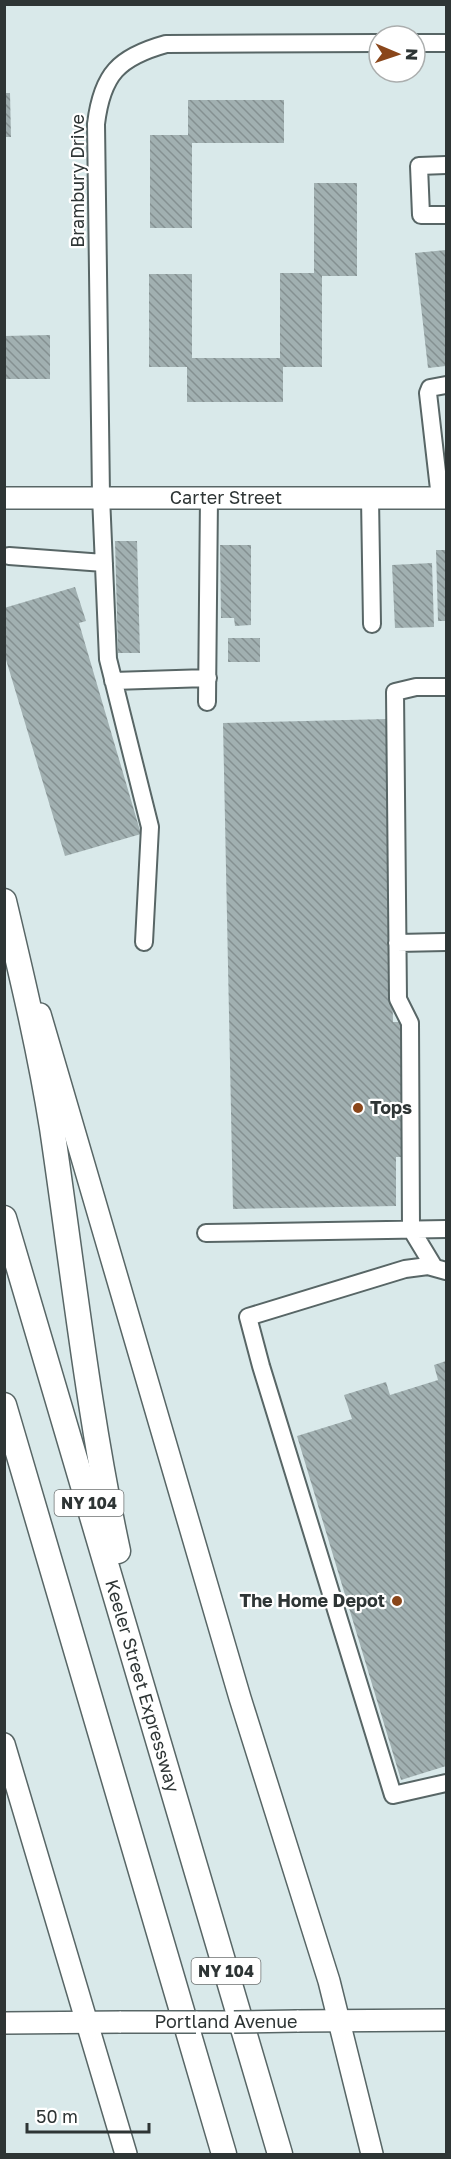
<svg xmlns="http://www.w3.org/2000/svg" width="451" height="2159" viewBox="0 0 451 2159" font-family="'Golos Text',sans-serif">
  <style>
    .building { fill: url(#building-back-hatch) }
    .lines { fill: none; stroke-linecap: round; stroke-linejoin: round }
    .minor-casing { stroke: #586666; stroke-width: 20 }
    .major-casing { stroke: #586666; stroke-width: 24 }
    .highway-casing { stroke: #586666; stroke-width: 27 }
    .minor { stroke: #fff; stroke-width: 16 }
    .major { stroke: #fff; stroke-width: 21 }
    .highway { stroke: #fff; stroke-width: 24 }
    .major-bridge-casing { stroke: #586666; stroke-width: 24; stroke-linecap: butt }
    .major-bridge { stroke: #fff; stroke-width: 21 }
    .poi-dot { fill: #8a461a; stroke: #fff; stroke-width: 2 }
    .labels { text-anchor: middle; stroke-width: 4.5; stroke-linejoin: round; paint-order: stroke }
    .shield { fill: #fff; stroke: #6d7272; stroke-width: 1.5 }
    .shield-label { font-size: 16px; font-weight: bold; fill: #2e3535 }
    .street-label { font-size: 18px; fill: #2e3535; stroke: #fff }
    .poi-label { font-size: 18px; font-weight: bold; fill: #2e3535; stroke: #fff; text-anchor: start }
  </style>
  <defs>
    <pattern id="building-back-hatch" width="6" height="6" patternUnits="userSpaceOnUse" patternTransform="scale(1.5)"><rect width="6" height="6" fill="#a1b0b1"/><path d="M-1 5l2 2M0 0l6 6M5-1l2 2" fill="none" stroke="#849091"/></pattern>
  </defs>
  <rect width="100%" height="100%" fill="#d9e9ea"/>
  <path class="building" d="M4 93H10L11 137H4Z
    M188 100H284V143H192V228H150V135H188Z
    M314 183H357V276H322V367H283V402H187V367H149V274H192V358H280V273H314Z
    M446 250V366L428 368 415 253Z
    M50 335V379H4V336Z
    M115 541H137L140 653H118Z
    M220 545H251V625L235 626 234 618H221Z
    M436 550H446V621H438Z
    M432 563 434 627 395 628 392 565Z
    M75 587 86 621 79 623 141 834 65 856 4 653V608Z
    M228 638H260V662H228Z
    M387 719 393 1022H402L404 1157H396V1206L233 1209 223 723Z
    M446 1361V1766L401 1780 297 1436 352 1419 344 1395 386 1382 390 1395 438 1380 434 1365Z"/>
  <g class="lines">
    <defs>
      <path id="minor" d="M415 43H446
        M446 165 419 166 421 215H446
        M370 498 372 624
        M440 498 428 393 430 388 446 385
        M9 556 104 563
        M113 681 208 678
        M207 702 209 497
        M144 942 150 827 108 659 101 496 96 124C102 74 119 57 166 44L379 43
        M397 943 446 942
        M206 1233 446 1229
        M434 1267 411 1229 410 1023 398 999 395 692 416 687H446
        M446 1271 428 1266 405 1269 248 1317 261 1366 393 1795 446 1783"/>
      <g id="major">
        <path id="s1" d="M4 498H446"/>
        <path d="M40 1014 240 1698 329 1981 372 2154"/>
        <path d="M4 1744 126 2154"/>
        <path d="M297 2021 446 2020"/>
        <path d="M196 2022H234"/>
        <path d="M4 2023 121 2022"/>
      </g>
      <g id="highway">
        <path d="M4 901C22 977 40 1052 52 1128 73 1270 88 1412 118 1551"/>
        <path id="s2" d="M4 1218 280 2154"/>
        <path d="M4 1405 224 2154"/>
      </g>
    </defs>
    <use href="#minor" class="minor-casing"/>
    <use href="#major" class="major-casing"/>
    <use href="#highway" class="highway-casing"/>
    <use href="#minor" class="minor"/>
    <use href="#major" class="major"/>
    <use href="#highway" class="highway"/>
    <defs>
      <path id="major-bridge" d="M121 2022H196
        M234 2022 297 2021"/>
    </defs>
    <use href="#major-bridge" class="major-bridge-casing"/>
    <use href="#major-bridge" class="major-bridge"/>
  </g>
  <g class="poi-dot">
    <circle cx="358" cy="1108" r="6"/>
    <circle cx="397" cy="1601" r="6"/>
  </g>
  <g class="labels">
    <g class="shield">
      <rect x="54.5" y="1490" width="69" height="26" rx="4.5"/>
      <rect x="191.5" y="1958" width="69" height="26" rx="4.5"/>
    </g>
    <g class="shield-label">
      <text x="89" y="1509">NY 104</text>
      <text x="226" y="1977">NY 104</text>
    </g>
    <g class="street-label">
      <text transform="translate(78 181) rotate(-90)" y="6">Brambury Drive</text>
      <text dy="6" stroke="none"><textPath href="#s1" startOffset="222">Carter Street</textPath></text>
      <text dy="6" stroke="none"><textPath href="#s2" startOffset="488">Keeler Street Expressway</textPath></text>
      <text x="226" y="2028">Portland Avenue</text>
    </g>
    <g class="poi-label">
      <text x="370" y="1114">Tops</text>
      <text x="385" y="1607" text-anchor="end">The Home Depot</text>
    </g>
  </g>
  <rect width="451" height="2159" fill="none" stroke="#2e3535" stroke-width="12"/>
  <g transform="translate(397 54) rotate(92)"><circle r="28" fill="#ffffff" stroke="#abaeae" stroke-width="1.5"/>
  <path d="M0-4.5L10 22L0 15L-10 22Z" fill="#8a461a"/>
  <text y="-9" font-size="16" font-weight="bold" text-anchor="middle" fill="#2e3535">N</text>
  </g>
  <path d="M27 2123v9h122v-9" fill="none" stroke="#2e3535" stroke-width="3"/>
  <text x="36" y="2123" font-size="18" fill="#2e3535" stroke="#ffffff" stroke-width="4.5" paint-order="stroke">50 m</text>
</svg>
